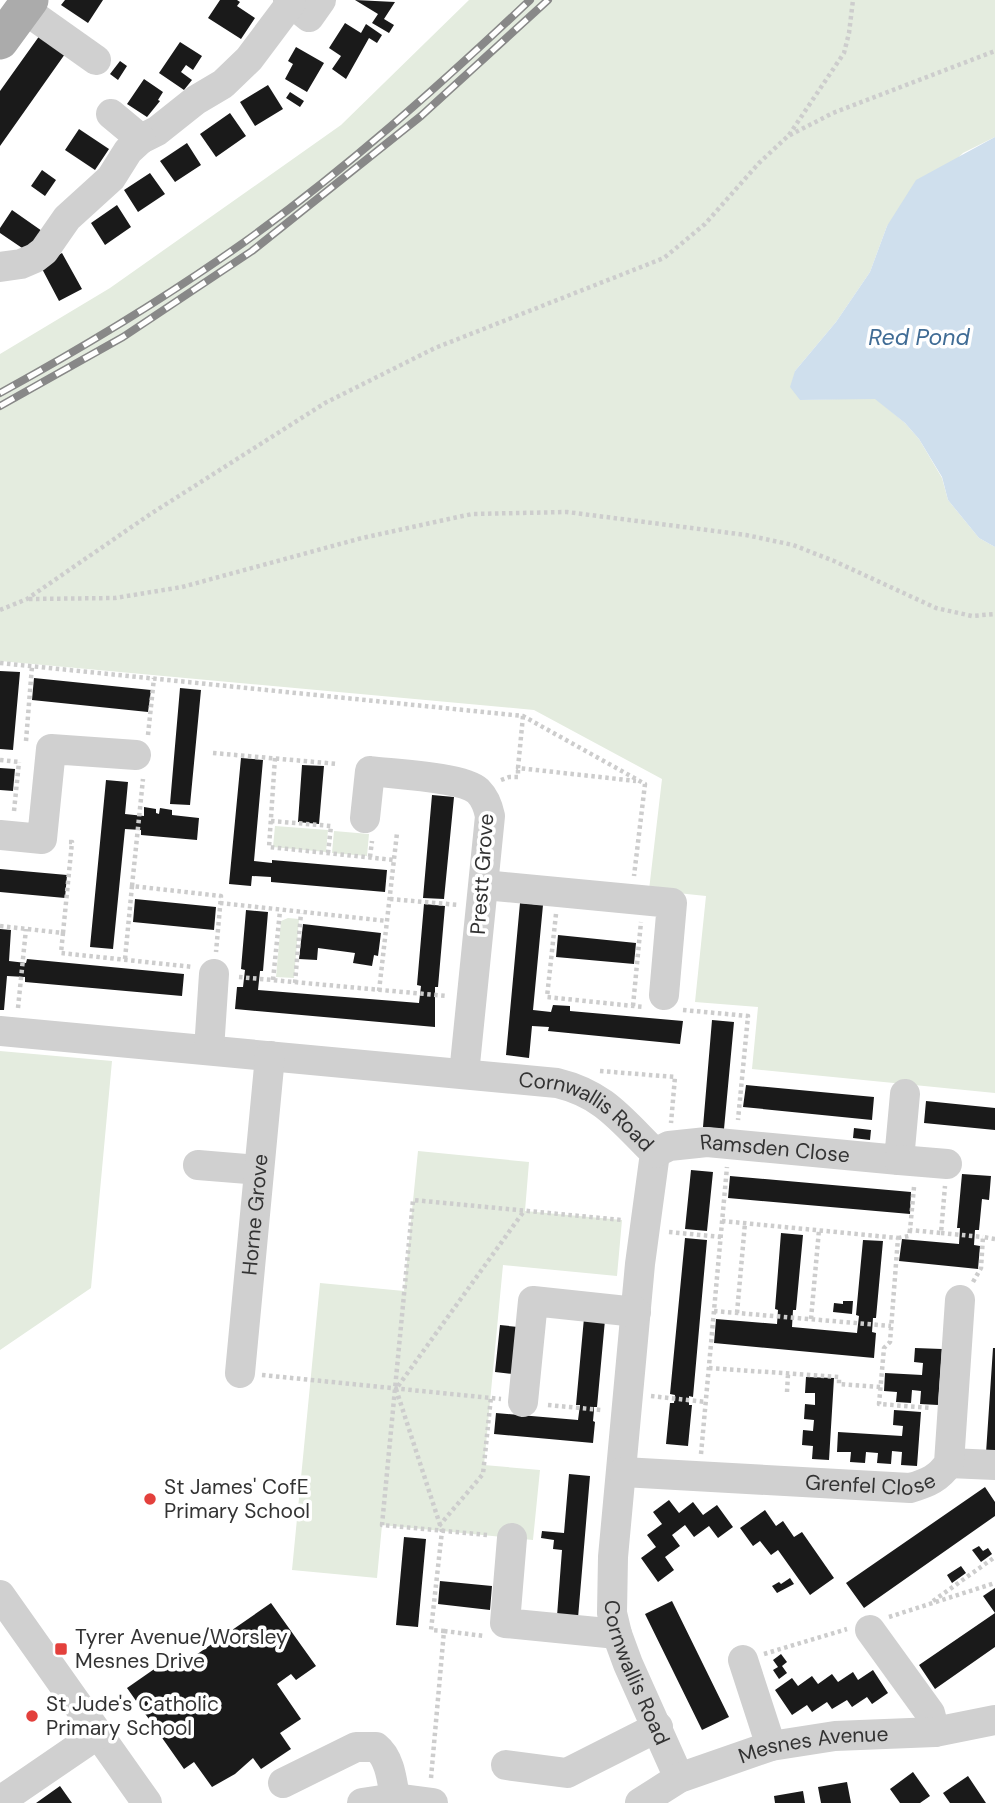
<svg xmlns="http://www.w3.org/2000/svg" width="995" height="1803" viewBox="0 0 995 1803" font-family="'DM Sans',sans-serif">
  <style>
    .green { fill: #e4ecdf }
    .water { fill: #cfdfed }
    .building { fill: #1a1a1a }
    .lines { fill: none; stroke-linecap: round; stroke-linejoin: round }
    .path { stroke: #cdcdcd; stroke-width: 4.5; stroke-dasharray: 3.5 3.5; stroke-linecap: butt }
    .minor { stroke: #d0d0d0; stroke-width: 30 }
    .major { stroke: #ababab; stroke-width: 37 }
    .rail-casing { stroke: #888; stroke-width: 8 }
    .rail { stroke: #fff; stroke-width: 5; stroke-dasharray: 16; stroke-linecap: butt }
    .poi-dot { fill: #e3403c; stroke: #fff; stroke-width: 2.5 }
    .labels { text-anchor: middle; stroke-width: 7; stroke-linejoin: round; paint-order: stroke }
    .street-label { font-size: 21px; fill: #333; stroke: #fff }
    .poi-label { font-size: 21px; fill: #333; stroke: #fff; text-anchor: start }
    .water-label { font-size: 23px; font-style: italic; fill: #406c95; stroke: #fff }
  </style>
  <rect width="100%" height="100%" fill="#fff"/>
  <path class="green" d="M469 0H995V137L963 153 887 226 870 272 836 322 795 371 800 400 875 398 905 423 919 439 942 478 948 500 979 538 995 547V1093L752 1069 758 1007 695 1002 706 896 649 890 662 779 534 710 0 661V354L110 288 341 125Z
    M275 826 328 830 326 852 273 847Z
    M334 831 369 834 367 856 332 853Z
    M288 918 299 919 294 978 276 977 281 921Z
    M0 1051 112 1061 91 1288 0 1350Z
    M418 1151 529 1162 525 1211 622 1220 617 1276 503 1265 484 1465 540 1470 533 1540 382 1525 377 1578 292 1570 320 1283 404 1291Z"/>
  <path class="water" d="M995 137V547L979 538 948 500 942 477 919 439 905 423 875 399 800 400 790 387 795 371 836 322 870 272 887 226 916 180Z"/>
  <path class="building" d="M65 0H103L88 23 61 5Z
    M220 0H237L240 2 237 6 255 18 241 39 208 18Z
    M355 0 395 2 384 19 394 25 389 33 372 23 378 14Z
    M345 23 361 33 366 24 382 35 377 43 369 38 346 79 332 69 341 56 329 48Z
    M40 35 65 54 0 146V91Z
    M180 42 202 56 193 70 186 65 181 72 192 80 184 90 159 73Z
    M296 47 324 63 307 92 285 79 293 64 288 61Z
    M120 61 127 66 118 80 110 74Z
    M144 79 163 92 158 100 160 101 147 117 127 104Z
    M268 85 283 109 255 126 240 102Z
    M290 92 304 101 300 107 286 98Z
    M230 113 246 136 216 157 200 134Z
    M79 129 109 149 95 170 65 150Z
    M187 143 201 165 175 182 160 161Z
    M42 170 56 180 45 196 31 186Z
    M150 173 165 194 138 212 124 190Z
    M117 205 131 227 105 245 91 223Z
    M12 210 42 231 28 252 0 233V228Z
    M62 253 82 289 59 301 40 265Z
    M0 671 20 672 13 750 0 749Z
    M34 678 151 690 148 712 32 700Z
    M180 688 201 690 190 805 170 804Z
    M241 758 263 760 254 861 272 863V860L387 870 385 892 271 882V877L252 876 251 886 229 884Z
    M302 765 324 766 319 824 298 822Z
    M0 768 15 769 13 791 0 790Z
    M106 780 128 782 125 814 144 816V807L156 809V813L159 814 160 808 172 810V815L199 818 197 840 141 835V830L125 829 113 949 90 947Z
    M432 795 454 797 444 899 423 898Z
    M0 869 67 875 65 898 0 892Z
    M135 899 216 907 214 930 133 922Z
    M520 903 543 905 533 1010 551 1012 553 1005 570 1006V1011L683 1021 680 1044 548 1031 549 1027 532 1026 529 1058 506 1055Z
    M424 904 445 906 438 987H435V1027L235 1009 237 987H243L245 970 241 969 246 910 268 912 263 971H260L258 990 419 1003 421 986 417 985Z
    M303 924 381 933 378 956 374 955 372 966 353 963 355 953 318 948 317 960 299 959Z
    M0 929 11 930 9 961 26 963 27 959 184 974 182 996 25 982V977L7 976 4 1010H0Z
    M558 935 636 943 634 964 556 957Z
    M712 1020 734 1022 724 1129 703 1127Z
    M746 1085 874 1097 872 1120 743 1107Z
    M926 1101 995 1108V1130L924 1123Z
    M854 1128 871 1130 870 1140 853 1138Z
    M691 1170 713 1172 707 1231 685 1229Z
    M962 1174 991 1176 989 1200 982 1199 979 1230H975L974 1245 980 1246 978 1269 899 1261 902 1239 959 1244 960 1228H957Z
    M730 1176 911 1192 910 1214 728 1198Z
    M781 1233 803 1235 796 1310H793L792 1327 857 1333 859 1316 856 1315 863 1240 883 1241 876 1318H873L872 1332 876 1333 874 1358 714 1343 716 1319 777 1324 778 1310 775 1309Z
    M685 1238 707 1240 693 1397 689 1396V1405H692L688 1446 666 1444 670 1403H674L675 1395 670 1394Z
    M843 1301H853L852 1314 833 1312 834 1303 843 1304Z
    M584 1318 605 1320 597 1407H594V1410L593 1421 595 1422 593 1443 494 1434 496 1413 578 1420 580 1405H576Z
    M500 1325 518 1327 513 1374 495 1372Z
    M915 1348 942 1349 938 1405 920 1404 921 1391 912 1390 911 1403 896 1402 897 1392 884 1391 885 1373 922 1375 923 1363 914 1362Z
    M993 1348H995V1454L986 1453Z
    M806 1377 834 1378 829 1460 812 1459 813 1446 802 1445 803 1430 813 1431 814 1420 804 1419 805 1404 815 1405V1393H805Z
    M894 1410 921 1412 917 1466 901 1465 902 1452 892 1451 891 1464 877 1463 878 1453 866 1452 865 1463 850 1462 851 1452H837L838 1432 902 1436 903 1426 893 1425Z
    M569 1474 590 1476 578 1618 557 1616 562 1550 553 1549 554 1540 541 1538 542 1531 564 1533Z
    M985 1487 995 1502V1516L864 1608 846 1583Z
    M669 1500 679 1513 693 1502 703 1515 717 1505 733 1527 718 1538 709 1526 694 1537 685 1525 672 1535 680 1546 665 1557 674 1570 658 1582 641 1558 656 1547 647 1535 662 1524 653 1512Z
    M765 1510 776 1526 783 1521 794 1537 802 1532 834 1578 810 1595 778 1550 771 1555 760 1541 753 1546 740 1528Z
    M404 1537 426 1539 418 1627 396 1625Z
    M979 1546 983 1551 988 1548 992 1554 981 1562 972 1550Z
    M961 1566 966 1573 952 1583 947 1575Z
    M790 1578 794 1584 777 1593 772 1586 779 1582 781 1584Z
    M440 1581 492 1586 490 1610 438 1604Z
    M995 1588V1647L935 1689 919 1665 995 1613 983 1596Z
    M672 1601 729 1717 702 1730 645 1614Z
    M271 1603 316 1666 296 1680 291 1674 277 1684 301 1719 280 1733 291 1749 261 1769 253 1758 235 1774 212 1787 194 1762 184 1769 127 1688 173 1656 180 1666Z
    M781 1654 787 1662 782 1666 787 1673 779 1679 773 1670 778 1667 773 1660Z
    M873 1670 888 1693 872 1704 867 1697 852 1707 847 1700 832 1709 827 1702 812 1712 807 1705 792 1715 775 1690 792 1678 798 1686 812 1676 818 1684 832 1674 838 1682 853 1672 858 1680Z
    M913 1772 930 1796 920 1803H900L890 1789Z
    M968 1776 986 1803H950L943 1793Z
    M847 1782 851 1803H821L818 1787Z
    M60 1786 72 1803H36Z
    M803 1791 805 1803H775L774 1796Z"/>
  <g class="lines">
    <path class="path" d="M789 135 844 53 849 33 853 0
      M29 599 115 598 182 587 362 538 472 514 567 512 746 535 793 545 834 561 936 608 972 616 995 614
      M0 610 27 599 149 515 325 403 435 348 664 258 705 224 759 163 788 136 833 113 995 51
      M0 663 523 716 645 784 634 876
      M523 716 518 768 636 781
      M148 735 154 678
      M26 741 32 666
      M213 753 338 764
      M275 758 269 847 394 860
      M0 760 20 762
      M501 780 509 777H518V768
      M14 811 19 762
      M271 821 331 826 328 853
      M370 857 372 841
      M132 886 143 779
      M390 899 459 905
      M220 903 387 921
      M556 914 547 997 643 1007
      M0 926 63 933 61 953 193 967
      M63 933 72 842H67
      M125 959 132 886 221 896 216 952
      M239 977 447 996
      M273 980 280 911
      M295 983 301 913
      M379 991 397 833
      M633 1006 641 922
      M18 1008 26 929
      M683 1010 748 1016 738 1120
      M600 1071 675 1077 671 1123
      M914 1187 910 1230 941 1233 945 1186
      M722 1221 898 1238 890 1342 884 1348 879 1404 931 1408
      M669 1232 721 1237
      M941 1233 983 1237
      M898 1238 909 1236 910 1230
      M973 1282 981 1268 983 1237 995 1239
      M714 1311 891 1326
      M737 1313 745 1223
      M811 1319 819 1230
      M709 1368 839 1377V1384L880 1387
      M262 1375 501 1399
      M787 1392 788 1374
      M651 1396 706 1402
      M548 1405 601 1410
      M701 1454 727 1167
      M439 1526 483 1474 491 1397
      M487 1535 382 1525 413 1200 622 1220
      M933 1601 995 1557
      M889 1617 995 1583
      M444 1631 484 1636
      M764 1654 847 1629
      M431 1778 444 1631 431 1630 442 1531 396 1389 524 1211"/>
    <g class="minor">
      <path d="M288 0 309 17 321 0"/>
      <path d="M24 9 96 60"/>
      <path d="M141 139 157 131 196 100 223 84 249 59 291 3"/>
      <path d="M0 267 21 264 35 258 44 251 67 218 111 178 128 151 141 139 111 114"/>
      <path d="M365 818 370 771C393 774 463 777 478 791 485 798 488 806 490 816L464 1074"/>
      <path d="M0 835 42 839 51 749 136 755"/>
      <path d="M484 885 672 903 664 995"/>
      <path id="s1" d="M0 1031 557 1083C602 1094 619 1117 651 1149L655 1153 640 1264 613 1557 612 1613 617 1634 628 1664 679 1778"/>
      <path d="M209 1050 214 974"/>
      <path id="s2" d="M655 1153 669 1146 707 1142 899 1160 905 1094"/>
      <path d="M899 1160 947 1164"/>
      <path d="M198 1165 259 1170"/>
      <path id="s3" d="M240 1373 270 1056"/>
      <path d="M523 1402 533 1301 636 1312"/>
      <path d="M949 1463 995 1465"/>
      <path id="s4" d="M623 1472 910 1488C928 1483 939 1478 949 1463L960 1300"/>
      <path d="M512 1538 505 1623 617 1634"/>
      <path d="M0 1595 147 1803"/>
      <path d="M870 1630 930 1713 935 1732"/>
      <path d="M743 1660 771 1746"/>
      <path d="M506 1765 567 1773 658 1727"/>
      <path d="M283 1783 356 1747H376C390 1758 392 1780 395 1798"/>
      <path d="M0 1801 98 1734"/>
      <path d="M362 1803 395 1798 433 1803"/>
      <path id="s5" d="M640 1803 679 1778 771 1746 835 1736 935 1732 995 1720"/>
    </g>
    <path class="major" d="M0 41 30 0"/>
    <defs>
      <path id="rail" d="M0 393C84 347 165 298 243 243 345 170 439 86 530 0
        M0 406 123 337 252 251 421 116 548 0"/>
    </defs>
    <use href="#rail" class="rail-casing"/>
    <use href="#rail" class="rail"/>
  </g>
  <g class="poi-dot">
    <circle cx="150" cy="1499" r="7"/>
    <rect x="54" y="1642" width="14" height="14" rx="3.5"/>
    <circle cx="32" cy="1716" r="7"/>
  </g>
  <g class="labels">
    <g class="street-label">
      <text transform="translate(482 874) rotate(-86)" y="7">Prestt Grove</text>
      <text dy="7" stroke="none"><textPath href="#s1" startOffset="598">Cornwallis Road</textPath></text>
      <text dy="7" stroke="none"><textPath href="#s2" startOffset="122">Ramsden Close</textPath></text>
      <text dy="7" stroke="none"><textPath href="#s3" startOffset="159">Horne Grove</textPath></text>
      <text dy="7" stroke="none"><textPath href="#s4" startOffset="248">Grenfel Close</textPath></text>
      <text dy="7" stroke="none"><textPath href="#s1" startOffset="1208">Cornwallis Road</textPath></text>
      <text dy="7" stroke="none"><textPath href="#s5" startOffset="186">Mesnes Avenue</textPath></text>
    </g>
    <g class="poi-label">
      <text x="164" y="1494">St James' CofE<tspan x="164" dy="24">Primary School</tspan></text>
      <text x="75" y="1644">Tyrer Avenue/Worsley<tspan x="75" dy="24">Mesnes Drive</tspan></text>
      <text x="46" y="1711">St Jude's Catholic<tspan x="46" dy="24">Primary School</tspan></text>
    </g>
    <g class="water-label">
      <text x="919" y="345">Red Pond</text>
    </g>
  </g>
</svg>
